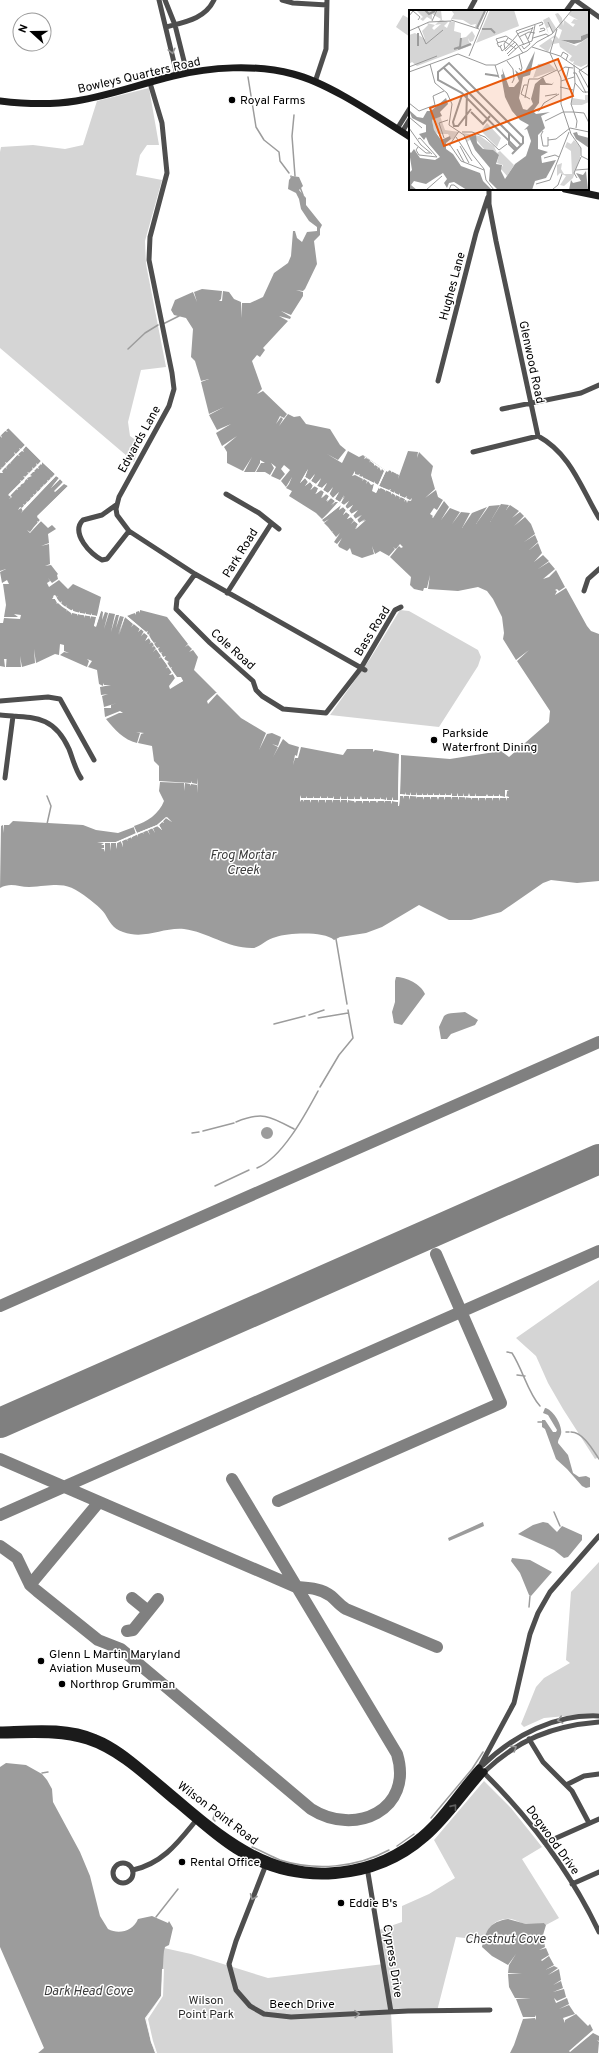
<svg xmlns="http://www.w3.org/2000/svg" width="599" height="2053" viewBox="0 0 599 2053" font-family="Overpass,sans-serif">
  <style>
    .green { fill: #d5d5d5 }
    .water { fill: #9c9c9c }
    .pier { fill: #fff }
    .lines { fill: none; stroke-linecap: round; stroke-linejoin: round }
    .stream { stroke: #9c9c9c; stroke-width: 1.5 }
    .taxiway { stroke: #808080; stroke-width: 12 }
    .runway { stroke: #808080; stroke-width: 30 }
    .street { stroke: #4e4e4e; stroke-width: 5 }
    .secondary { stroke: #1b1b1b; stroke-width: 7 }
    .oneway { stroke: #959595 }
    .oneway2 { stroke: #5f5f5f }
    .poi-dot { fill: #000; stroke: #fff; stroke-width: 1.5 }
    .labels { text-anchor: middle; stroke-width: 3; stroke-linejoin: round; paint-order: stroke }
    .street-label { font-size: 12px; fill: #000; stroke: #fff }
    .poi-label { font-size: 12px; fill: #000; stroke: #fff; text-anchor: start }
    .park-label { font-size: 12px; fill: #2c2c2c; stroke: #fff }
    .water-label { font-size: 13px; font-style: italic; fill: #3d3d3d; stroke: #fff }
    .inset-river { fill: none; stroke: #9c9c9c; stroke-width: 2 }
    .inset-road { fill: none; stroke: #999; stroke-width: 1 }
    .view { fill: #e8590c; fill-opacity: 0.15; stroke: #e8590c; stroke-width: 2 }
    .inset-edge { fill: none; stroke: #000; stroke-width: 2 }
  </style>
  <rect width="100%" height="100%" fill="#fff"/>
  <path class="green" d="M403 15 410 19V37L396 27Z
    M149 88 159 145H147L140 155 136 175 162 180 145 241 146 264 166 367 141 370 128 422 130 436 140 443 134 462 0 348V152L1 147 33 145 65 149 83 145 97 101Z
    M400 610 409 611 478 650 481 657 478 666 439 727 330 715 370 659Z
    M599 1280V1457L595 1459 563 1409 548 1383 536 1356 516 1338Z
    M599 1562V1713L544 1718 524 1727 521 1724 536 1687 544 1678 570 1663 566 1660 571 1592Z
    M484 1781 511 1808 542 1847 522 1859 559 1918 546 1925 544 1923C538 1924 532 1925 526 1924 520 1923 516 1920 511 1919 497 1917 487 1927 484 1940L456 1937 437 2011 391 2012 393 2053H156L151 2042 146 2018 161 1995 164 1948 191 1954 268 1978 384 1964 379 1930 402 1922V1906L429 1894 455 1878 434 1840Z"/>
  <path class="water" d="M292 176 299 177 303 186 299 190 306 198V205L322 225 320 229V235L314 241 317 264 305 289 303 291 296 290 303 292V296L291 315 281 311 291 317 290 319 279 316 288 321 263 348 265 350 260 357 257 355 252 361 262 389 257 394 263 391 287 414 284 418 280 416 276 424 281 417 283 419 279 426 288 414 294 417 300 416 306 424 330 429 340 445 346 450 338 460 327 454 342 463 348 451 359 457 363 455 385 470 378 485 354 473 374 484 373 490 376 493 379 487 405 499V500L411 501 406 498 407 496 405 498 379 486 386 471 388 472 389 470 399 475 398 479 408 451 418 452 417 458 419 452 433 466 431 475 435 489 425 498 436 490 438 497 443 500 437 510 434 508 430 514 433 516 432 517 433 518 444 501 449 507 441 520 450 508 460 512 452 524 461 512 470 513 462 528 472 513 487 507 476 524 489 506 500 505 490 522 501 504 509 505 506 510 510 505 519 511 512 518 520 512 524 516 514 526 525 517 531 524 535 534 524 542 535 535 538 542 528 551 538 543 542 553 534 562 543 555 549 561 538 569 549 562 555 569 543 579 549 577 556 570 565 587 559 591 557 589 555 590 557 591 555 595 566 588 587 626 591 631 599 634V881L577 883 551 880 543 883 501 912 471 920H449L419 905 382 927 366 933 340 937 334 940C324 931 288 933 276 937 267 939 261 946 254 948 228 949 208 932 184 929 163 927 145 940 123 932 112 928 110 922 105 914 101 908 94 903 89 899 66 880 58 885 29 887 18 887 11 882 0 888L1 826 3 825 4 833V825H9L13 821 83 825 96 830 118 833 134 827 136 833 116 842H97L104 843V848L101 849H104L105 852V843H116V849L117 843 121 841 123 847 122 841 158 826 162 830 159 825 166 818 172 822 166 817 157 825 137 833 134 826C147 822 159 814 164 801L159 791 160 782 184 783V791L185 783 190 784 191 786V784L197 785V793L198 778 197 784 192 783V781L191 783 159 781V766L154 761 152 746 138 743 141 734 144 733 136 732 140 733 137 743C124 740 114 729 106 719L119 713H123L120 711 105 717 104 708H111V705L117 703 104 707 102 696 108 694 101 695 100 687 111 685H104L103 683V686L99 684 97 670 88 667 92 661 87 659 89 661 87 667 60 655 64 652 69 653 64 651V645L60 644 59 655 55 654 36 663 34 649 35 663 22 667 20 656 21 667H6L7 653V659H4L5 667 0 666V623H3L4 618 20 619 21 615 14 614 18 617H4L6 605 3 584H9L7 580 2 583 0 572 6 569 0 571V473L26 446 41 461 25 477 24 476 25 478 9 494 10 496 42 462 55 474 22 508V511L56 476 59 478 51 488 60 479 63 482 55 492 64 483 68 486 37 516 40 520 32 529 41 521 48 528 52 525 56 529 48 534 49 543 41 546 49 544 50 564 45 566 51 565 58 574 57 575 58 579 52 583 48 578 50 581 47 583 49 587 59 580 68 589 73 584 101 597 97 616C80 613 64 612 55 595L53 596C63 613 79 615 97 617L94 626H96L101 611 103 612 102 620 105 612 108 613 104 629 109 613 115 614 111 632 116 615H119L116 628 120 616 124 617 119 635 125 617 140 629 138 632 141 629 148 636 146 640 149 638 151 642 150 643 152 642 172 673 169 675 173 674 175 678V685L183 681 181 678H177L164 658 165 656 163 658 161 653 162 652 160 653 146 632 127 616 132 614 133 616 132 614 135 613 136 615V612L139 611 140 613V610L167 617 188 644 185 647 188 645 192 649 189 652 193 650 198 657 194 670 216 692H217L207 701 208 704 217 694 241 718 266 733 259 750 267 734 272 733 281 737 278 746 272 744 278 747 273 757 283 739 289 744 299 747 297 756 295 755 293 765 295 758H298L301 747 343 755 347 749H373V752L375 750 399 754 398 800H393L392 797V800H387L386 797V800L380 799V797V799H374V797V799H368V797L367 799H361V796L360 799H354V797V799H348L347 796V799H341V796L340 799H334L333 796V798H327V796V798H321L320 796V798H301V796L300 800H310V802L311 800H318L319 802 318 800H325L326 803V800H333V803V800H340L341 802V800H347V803L348 800 355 801V803V800L362 801 363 803V801H369L370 803V801H377V803V801H391L392 804V801L398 802 399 806 400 796H403V799V796H409V799L410 796 423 797 424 799V797H430L431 799V797H438V800V797H444L445 800V797H458V800L459 797 478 798V801L479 798H492V801V798H499V801V798L509 797H506L507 791 505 790V797L500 796 499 794V796H487V794V796H481V794V796H475V794V796H469V794V796H463V794V796H458L457 793V796H452V793L451 795H434L433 793V795H411V793L410 795 400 794 401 755 450 759 501 751 509 757 549 722 550 711 517 661 529 650 516 660 503 639 504 633 502 617 493 599 487 591 478 587 458 591 428 589 430 575 427 588H424L423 591 414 589 410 585 411 577 390 557 399 546 401 548 403 547 400 544 396 549 393 547 395 549 389 556 380 551 375 554 372 546 374 554 362 558 352 554 350 548 347 551 339 547 338 545 342 538 337 544 334 542 340 533 336 537 332 532 337 528 332 532 328 527 333 523 328 527 324 523 329 519 324 522 322 520 341 505 339 510 343 507 346 510 343 515 346 512 350 515 347 519 351 517 358 524 355 529 365 519 359 523 357 519 361 515 355 519 353 515 357 511 352 514 349 511 353 505 347 509 345 505 349 501 344 505 341 503 345 496 340 502 335 499 339 492 333 498 329 493 333 488 328 493 323 490 327 483 322 488 317 486 321 479 316 484 311 481 315 474 310 480 305 477 308 469 300 483 305 478 308 482 305 486 310 482 313 485 311 490 314 486 318 488 316 494 321 490 324 492 322 498 326 494 329 496 326 501 331 498 335 501 332 506 335 502H338V504L322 519 316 513 289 496 292 491 286 488 289 484 291 486 289 484 292 477 286 487 281 481 290 470 284 465 281 469 285 474 280 480 271 476 276 467 271 463 274 468 270 475 265 472H256L261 463H265L260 460V463L255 472H244L252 457 243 471 227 463V452L224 447 237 436 222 446 216 433 231 424 217 430 209 415 224 407 209 414 201 382 209 379 201 381 195 361 191 357 193 329 186 318 174 315 171 310 175 300 193 292 197 302 194 292 202 289 222 291 221 299 219 301H222L223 291 229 292 234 299 241 302V318L242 303H250L263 297 274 273 288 263 291 256 293 231H295L297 238 302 242 307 232 317 231V227L309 221 301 209 299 199 296 193 288 189 289 180Z
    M8 428 25 445 0 470V436Z
    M396 977C406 977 421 984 425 994L402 1025 394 1023 392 1012 395 1002V981Z
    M465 1012 478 1020 475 1025 451 1034 447 1039H441L439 1027 444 1016C448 1012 459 1013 465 1012Z
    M261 1133a6 6 0 1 1 12 0a6 6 0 1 1-12 0Z
    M545 1408C553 1409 563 1426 561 1434 560 1438 558 1439 558 1443L568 1455 573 1473 579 1477 586 1476 590 1478V1487L586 1488 582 1486 567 1469 556 1459 545 1429 542 1427V1420H545L553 1432H556L557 1430 548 1415 543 1413Z
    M483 1522 484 1526 449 1541 448 1538Z
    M543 1522 548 1523 557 1532 562 1526 582 1535V1540L568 1557 564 1558 554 1550 518 1534 533 1525Z
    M512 1558 530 1560 552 1572 531 1596 529 1595 520 1573 511 1561Z
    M6 1763 26 1765 42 1774 47 1780 52 1789 53 1802 80 1852 90 1876 100 1916 108 1929C119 1935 133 1931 138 1919L152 1916 168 1923 169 1921 173 1928 169 1945 165 1947 164 1951 161 1996 145 2018 151 2042 155 2053H38L44 2048 0 1947V1767Z
    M508 1919 526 1924 544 1923 546 1925 543 1935 545 1947 539 1950 546 1948 549 1955 541 1960 540 1959 542 1961 549 1956 554 1965 545 1970 554 1966 558 1968 548 1975 559 1969 561 1980 553 1985 561 1981 563 1988 553 1992 564 1989 566 1997 557 2001 554 1998 556 2003 567 1998 569 2004 559 2009 569 2005 575 2014 563 2018 565 2023V2020L576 2014 588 2026 590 2024 593 2030 569 2051 570 2052 593 2033 599 2036V2041L597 2040 599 2042 598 2053H510L514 2045 523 2019 535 2018 536 2020V2015L535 2017H523L516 1999 531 1998H515L509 1987 508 1974H522L508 1973 509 1965 516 1954 508 1965 492 1956 482 1947C486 1929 490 1922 508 1919Z"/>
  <path class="pier" d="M0 419 70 486 40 516 49 526 48 527 41 521 30 533 27 530 30 532 34 527 32 525 34 527 38 523 37 521 39 522 40 520 37 517 68 486 64 484 55 492 54 491 63 482 60 479 51 488 59 478 56 476 21 513 23 510 21 508 18 510 20 507 22 508 24 506 23 504 25 505 27 502 26 501 28 502 31 499 30 497 31 498 34 496 33 494 35 495 37 492 36 490 38 492 41 489 40 487 41 488 44 485 43 484 45 485 48 482 47 480 49 481 51 478 50 477 52 478 55 474 42 462V465L41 464 38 467 39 469 37 468 34 471 35 472H33L30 475 32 476 27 478 28 480 26 479 24 483 20 485 21 486 17 488 18 490 16 489 13 492 14 494 13 492 10 495 12 497 9 499 11 497 8 495 14 489 12 488 14 489 21 482 20 480 22 481 25 478 23 476 26 477 29 474 27 472 30 473 33 470 32 467 34 469 37 466 36 463 38 465 41 461 26 446 23 450 24 452 22 451 18 454 20 456 17 455 10 463 11 464 9 463 6 467 7 469 5 467 2 471 3 473H0L2 468 0 467 3 468 6 464 5 462 7 463 15 455 14 452 16 454 20 450 19 448 21 449 25 445 9 428 6 430 8 432 5 431 1 435 2 438 0 436 3 431 2 429 4 430 7 427Z
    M361 454 387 471 388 468 397 471 396 475V473L392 471 391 473V470L386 471 379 486 384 488 385 486 384 488 389 490 391 489 390 491 394 493 395 491V493L399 495 400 493V496L405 498 407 496 406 498 410 500 412 498 411 501 408 500 407 503 406 499 404 502 405 499 401 497 399 499 400 497 396 495 395 497V495L392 493 391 495V492L386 490 385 492V490L381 488 379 489V487L376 493 372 491 374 484 371 485 368 481 366 484 367 481 364 479 362 481 363 479 355 475 352 476 355 471V474L358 475 360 474 359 476 362 477 363 476V478L366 479V477V479L370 481 371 479 370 481 374 483 375 481V483L378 485 384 471 382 469 381 471 379 467 377 469 378 467 375 465 374 466V464L370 461 369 463 370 460 366 458 364 459 365 457Z
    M308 469 305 477 310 480 315 474 311 481 316 484 321 478 317 486 322 488 327 483 323 490 328 493 333 487 329 495 333 498 339 492 335 499 340 502 344 495 341 503 344 505 349 501 345 507 348 509 353 505 349 510 351 514 358 510 353 516 356 519 362 515 357 520 359 523 366 520 356 529 358 524 354 521 351 524 354 520 351 517 347 519 350 515 346 512 343 515 346 510 343 507 339 510 342 507 341 505 322 520 338 502H335L331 505 335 501 331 498 327 502 329 496 326 494 321 498 324 492 321 490 315 494 319 489 315 486 310 490 313 486 310 482 305 486 308 482 305 478 300 483Z
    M55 595 56 597 58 596 56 598 59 602 60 603 62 601 61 604 65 607 67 605 66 607 71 611 73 609V612L79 613 80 611V613L85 614 86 612V614L91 615 92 613V615L97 616 99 611H101L96 627 94 626 96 617 91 616 90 619V616L85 615 84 618V615L78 614V616L77 614 72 613 71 615V613L67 610 66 612 67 609 62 606 61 608 62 606 58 603 56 604 57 603 55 599H52Z
    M127 616 146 632 148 631 147 633 148 635 150 633 149 635 151 639 153 638 151 639 154 643 156 642 154 644 157 648 160 647 158 649 160 653 163 652 161 653 163 657 166 656 164 659 169 662 167 663 170 668 172 667 171 669 177 677H181L183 681 170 689 169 686 175 678 173 674 169 675 172 672 168 667 165 669 168 666 161 657 158 659 161 656 156 649 153 652 156 648 154 646 151 648 154 645 152 642 149 644 151 642 149 638 145 641 148 636 144 633 141 636 144 631 141 629 138 632 140 629 134 624 131 627 133 624 125 617 118 635 124 617Z
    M399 752 401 753 400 794 405 795V792L406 795H410L411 792V795H416V792L417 795H422L423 793V795H427L428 793V795H433V793L434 795H439L440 793V795H445L446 793V795H451L452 793V796H457L458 793V796H463V793L464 796H468L469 793 470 796H475V793L476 796H481V794V796H486L487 794 488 796H493V794L494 796H499V794L500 796 505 797V790H509L507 791 506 796 509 797V798H507L506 801V798H500L499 801V798H493L492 801V798H486L485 801V798H479V801L478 798H472V800L471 798 466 797V800L465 797H459L458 800V797H452V800L451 797H445V800L444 797H439L438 800 437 797H431V800L430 797H424V800L423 797H417V799L416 796H410V800L409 796H404L403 799V796H400L399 806H398V802L392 801 391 804V801H385V803L384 801H378L377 803 376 801H370V803L369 801H363V804L362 801H356L355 803 354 801 348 800V803L347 800H341V803L340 800H333L332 803V800H326V803L325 800H319V803L318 800H311V803L310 800H304L303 802V800H301L300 802V795L301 798H306L307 796V798H313V796L314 798H320L321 796V798H327V796L328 798H333V796L334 799H340L341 796V799H347V796L348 799H354V796L355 799H360L361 796 362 799H367V797L368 799H374V797L375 799H380V797L381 799 386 800V797L387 800H392L393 797V800H398Z
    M167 817 172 822 166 818 163 821 164 823 162 822 159 825 162 830 157 826 153 828 155 833 152 828 148 830 150 835 147 830 143 832 144 834 142 832 138 834V837L137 834 132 837V839L131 837 127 839 128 841 126 839 122 841 123 847 121 841 117 843V849L116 843H111L110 851V843H105L104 852V849L101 848H104V845H101L104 843H97L116 842 136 834 133 825 137 833 157 825Z
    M162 1969H164L163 1996 148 2019 153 2041 157 2053H156L151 2042 146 2018 161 1996Z"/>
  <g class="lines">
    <path class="stream" d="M248 77 256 127 264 140 279 152 280 161 289 173
      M294 115 292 136 295 176
      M291 176V177
      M300 187 303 195
      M163 324 179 316
      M128 349 145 333 158 325
      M47 796 51 806 47 824
      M336 939 347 1004
      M309 1015 324 1010
      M318 1018 348 1013
      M274 1024 305 1016
      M320 1087 339 1055 353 1038 348 1010
      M236 1122C262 1111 270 1116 294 1129
      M203 1131 234 1123
      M192 1133 199 1132
      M257 1168C282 1158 305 1115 318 1091
      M215 1186 249 1170
      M507 1352 512 1353C523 1370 528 1393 540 1406
      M517 1375 525 1376
      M538 1422H542
      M566 1432H569
      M571 1432C583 1432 593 1450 599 1459
      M554 1512 560 1526
      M529 1607 530 1596
      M42 1773 48 1772
      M431 1818 472 1769 483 1752
      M215 1821 213 1819 215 1812
      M397 1846 414 1834
      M252 1847C262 1851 270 1856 280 1860 315 1871 356 1868 389 1850
      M156 1917 178 1889"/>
    <path class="taxiway" d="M0 1306 599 1042
      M0 1459 296 1587C308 1588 321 1588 331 1596 336 1600 339 1605 346 1609L437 1647
      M278 1501 501 1403 436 1254
      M0 1515 599 1251
      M0 1546 17 1558 30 1585 37 1591 98 1640 121 1649 311 1809C355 1837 414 1810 397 1754L232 1479
      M30 1585 99 1502
      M132 1598 148 1611
      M127 1631 133 1630 158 1599"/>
    <path class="runway" d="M0 1423 599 1159"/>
    <path class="street" d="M159 0 177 75
      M165 0 175 25 187 73
      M282 0 293 3 327 5
      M575 0 599 17
      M469 11 475 0
      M566 11 574 0
      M166 27C185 22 205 19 214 0
      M315 82 326 49 327 0
      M150 83 162 123 167 173 150 237 149 260 172 373 174 389 169 406 119 497 116 509 117 515 129 531 195 574 365 670
      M397 129 410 108
      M402 132 410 119
      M489 189V204L496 241 538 436C571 454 581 488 599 518
      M438 381 476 233 488 197
      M502 409 581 393 599 385
      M473 452 538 436
      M226 494 259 513 279 529
      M116 505 102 515 83 520C70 533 91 555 102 560L107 559 129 531
      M195 574 177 599 176 609 210 643 253 681 256 690 262 696 283 709 326 713 361 668 395 610 401 607
      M584 591 588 579 599 569
      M227 593 271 524
      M0 701 48 697 60 699 94 760
      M0 715C33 718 53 714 69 749 73 759 75 769 81 778
      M5 778 13 716
      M529 1739 543 1762 572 1791 589 1823
      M483 1765C514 1735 555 1714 599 1716
      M479 1768 514 1703 530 1634 538 1613 550 1592 599 1536
      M481 1770C529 1817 570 1871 599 1932
      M484 1772C519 1739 552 1726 599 1722
      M566 1785 584 1776 599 1774
      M545 1843 599 1819
      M267 1862 236 1941 229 1964 236 1990 250 2006 264 2014 291 2017 408 2011 490 2010
      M113 1873a10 10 0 1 1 20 0a10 10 0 1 1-20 0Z
      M367 1867 391 2012
      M133 1870C164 1863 179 1841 198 1818
      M572 1884 599 1872"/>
    <path class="secondary" d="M0 101C25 104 51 105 76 101 109 96 140 84 173 76 211 67 255 64 293 74 329 83 378 117 410 137
      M565 189 599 196
      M0 1730C32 1729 66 1725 96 1738 116 1746 133 1761 150 1775 203 1818 255 1875 329 1871 362 1869 388 1860 415 1840 441 1821 458 1791 479 1768
      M0 1735C29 1735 59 1732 87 1741 121 1752 149 1781 176 1803 197 1820 217 1840 240 1853 297 1888 375 1883 426 1838 448 1819 464 1794 484 1772"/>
  </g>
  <defs><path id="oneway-chevron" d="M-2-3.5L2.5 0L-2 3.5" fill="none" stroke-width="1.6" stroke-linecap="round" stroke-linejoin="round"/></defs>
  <g class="oneway">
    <use href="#oneway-chevron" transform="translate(172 51) rotate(76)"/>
    <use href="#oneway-chevron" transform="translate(560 1720) rotate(167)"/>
    <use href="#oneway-chevron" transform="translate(514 1748) rotate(-32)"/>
    <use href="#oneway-chevron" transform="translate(253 1897) rotate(112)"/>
    <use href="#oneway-chevron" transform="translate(357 2014) rotate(-2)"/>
  </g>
  <use class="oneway2" href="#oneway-chevron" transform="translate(454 1807) rotate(-51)"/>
  <g class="poi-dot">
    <circle cx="232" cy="100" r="4"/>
    <circle cx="434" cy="740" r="4"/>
    <circle cx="41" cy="1661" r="4"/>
    <circle cx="62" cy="1684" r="4"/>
    <circle cx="182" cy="1862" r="4"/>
    <circle cx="341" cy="1903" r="4"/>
  </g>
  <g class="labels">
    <g class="street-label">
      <text transform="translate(139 75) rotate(-13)" y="4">Bowleys Quarters Road</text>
      <text transform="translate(452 286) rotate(-75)" y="4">Hughes Lane</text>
      <text transform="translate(532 362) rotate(78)" y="4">Glenwood Road</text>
      <text transform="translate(139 439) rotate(-61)" y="4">Edwards Lane</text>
      <text transform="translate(240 553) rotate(-58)" y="4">Park Road</text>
      <text transform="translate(372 631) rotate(-58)" y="4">Bass Road</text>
      <text transform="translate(233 649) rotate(42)" y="4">Cole Road</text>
      <text transform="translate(218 1813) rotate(37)" y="4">Wilson Point Road</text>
      <text transform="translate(553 1840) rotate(54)" y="4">Dogwood Drive</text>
      <text transform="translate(393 1961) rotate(81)" y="4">Cypress Drive</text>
      <text x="302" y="2008">Beech Drive</text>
    </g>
    <g class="poi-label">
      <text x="240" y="104">Royal Farms</text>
      <text x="442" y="737">Parkside<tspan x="442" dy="14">Waterfront Dining</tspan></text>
      <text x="49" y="1658">Glenn L Martin Maryland<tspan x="49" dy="14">Aviation Museum</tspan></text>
      <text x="70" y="1688">Northrop Grumman</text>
      <text x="190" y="1866">Rental Office</text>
      <text x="349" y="1907">Eddie B's</text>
    </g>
    <g class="park-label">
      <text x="206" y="2004">Wilson<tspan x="206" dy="14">Point Park</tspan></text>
    </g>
    <g class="water-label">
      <text x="243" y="859">Frog Mortar<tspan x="243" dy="15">Creek</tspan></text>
      <text x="505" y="1943">Chestnut Cove</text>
      <text x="88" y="1995">Dark Head Cove</text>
    </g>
  </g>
  <g transform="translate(409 10)">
    <rect width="180" height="180" fill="#fff"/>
    <path d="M7 0H32L33 10 39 12 35 16 38 18 41 11 46 12 45 21 52 23V28L57 27 63 21 66 26 64 31 61 32 59 28 60 32 63 35 8 56 3 52 0 54V25L6 23 16 29 13 21 19 15 18 13 26 15 23 18 25 20 32 14 26 15 32 9 23 4V10L18 7 14 11 11 9 14 7ZM42 0H77L69 18 66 17 67 14 62 15 54 10 42 9 45 4ZM81 0H105L110 16 67 33ZM163 0H180V23L172 26V30H153L167 36 180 27V55L177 59 178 54 172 57 164 54 165 51 163 52 160 50 163 46 151 37 150 33 144 34 146 27 142 29 144 32 139 42 130 36 146 25 150 29 153 20 149 18 151 14 146 4 149 3 153 8 154 16 155 10 164 17 166 14 162 13 165 9 169 10 160 5ZM140 7 147 18 144 23 141 17 138 18 140 25 134 10ZM140 53 147 60 124 68 129 54ZM176 85H179L180 92 173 95H162L163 88 176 90ZM31 106 36 120 50 122 43 130 39 124H29L25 121 23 110ZM78 113 92 128 88 137 72 121ZM54 123 71 126 85 136 88 143 91 141 105 155 98 166 92 159 94 155 88 153 90 145 87 146 83 140 75 139 65 127 58 132ZM165 130 172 138 171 148 164 168 155 176 151 175 157 166 151 163 148 166V155L153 153 152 159 155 164H163L162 141 156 137 158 132 162 134Z" fill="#d5d5d5"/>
    <path d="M180 23V27L172 32 165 34 152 30H172V26ZM126 41 121 65 114 67 110 88 114 99 118 100 124 94 122 89 126 74 134 67 137 73 143 74 145 72 143 75H131L130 93 124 101 127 104 141 102 132 106 136 118 129 125V139L139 142 132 146 133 153 147 150 137 168 126 171 123 180H89L80 171 81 158 66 140 60 127 67 125 68 133 74 139 84 140 90 145 87 154 93 155 92 161 96 169 106 154 117 146 122 131 118 119 115 120 120 115 111 110 103 101 96 87 92 65 94 64 93 58 100 77H105L110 71 106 60 111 64 116 61ZM37 88 39 94 31 102 33 106 23 110 25 120 32 130 41 126 42 129 37 133V139L44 144 52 156 71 163 74 171 83 180H58L45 172 40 173 38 178 35 173 38 169 34 163 17 174 5 171 2 175 8 180H0V163L3 160 0 141 2 143 5 139 11 148 26 150 31 147 20 134 17 127 15 130 10 124 17 122V115L3 108 0 100 8 107 14 108 18 101H22ZM168 122 169 125 180 128V138L167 129 164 123ZM177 161 179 180H160L162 170 164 173 172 171 167 163 174 165Z" fill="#9c9c9c"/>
    <path class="inset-river" d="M16 0 20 4 26 1M68 18 76 1M73 19H82L86 23M9 23V36M45 39 51 37 52 28M49 39 62 34M35 58 112 135M76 64 89 66M53 85 44 112 45 116H49L62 99M62 102 74 114 81 106M57 116 58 83M100 123V134L106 140M103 144 114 133V127L40 53 29 62V70L53 83 108 139"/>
    <path class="inset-road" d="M0 6 4 1 11 7 9 10M42 10 70 19M23 11 28 0M139 12 144 23M9 16 17 34M148 19 141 43 152 68V94L162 124 172 138V146L180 150M0 21 20 12 42 11M130 22 136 20 135 18 131 19M110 27 120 22 126 23M124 28 137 24 140 26M119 29 124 17M89 33 87 29 97 26 107 33 114 43M17 34 34 20M93 35 90 37 88 33 95 31 107 39M115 35 107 21 133 12 134 14 130 16M91 36 93 41 97 38 110 23 124 18M113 36 115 39 121 34 116 24M123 37 151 46 180 66M96 39 95 34 99 28M96 41 106 32M98 44 108 34M60 46 79 0M99 46 110 36 123 31 126 15M152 46 154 42 159 45 157 50M98 51 104 59 105 69 103 73M21 54 26 73 38 83 43 94 40 115 55 125 63 144 75 159 77 170 85 180M86 55 90 68M165 55 166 73 162 94 168 111 167 118M180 55 170 61 180 79M0 57 28 46M110 58 112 61 113 58 110 45M0 62 49 44 77 55H87L118 41 128 32 143 24 163 0M149 62 156 57 164 58M164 63H167L177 83M157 70 160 57M152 71 165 67M166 73 174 82H180M118 75H115L112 84 121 89M151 77 164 80M24 86 35 81M136 86 148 84M116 88 120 69H129L148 60M0 93 10 101 26 95 24 86M126 100 130 101 135 93 150 84M0 107 13 118M136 111 154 102H164L175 103 180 113M0 118 12 135 23 144M161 118 180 122M134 121 132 125 134 136H139V127M53 122H63L76 127 90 140 98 134M47 127 63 151M35 128 30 113 39 110M9 129 11 128 28 147 10 145 7 140 9 137M139 130 147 129 161 118M5 133 17 143H21M41 135 52 151 75 160M40 136 50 121M51 136 60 153M48 139 55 152M135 148 146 145 150 147M167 160 180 159M168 168 165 163 172 147M127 174 141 170 160 122M144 179 149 175 153 164M17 180 33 166M40 180 42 175H45L51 180"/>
    <path class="view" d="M149 49 164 86 35 136 21 98Z"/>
    <rect width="180" height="180" class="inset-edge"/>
  </g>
  <g transform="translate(32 32) rotate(291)"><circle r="19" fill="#ffffff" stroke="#999999"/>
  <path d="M0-3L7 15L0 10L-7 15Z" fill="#000000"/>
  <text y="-6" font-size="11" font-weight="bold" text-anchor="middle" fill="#000000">N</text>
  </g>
</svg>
